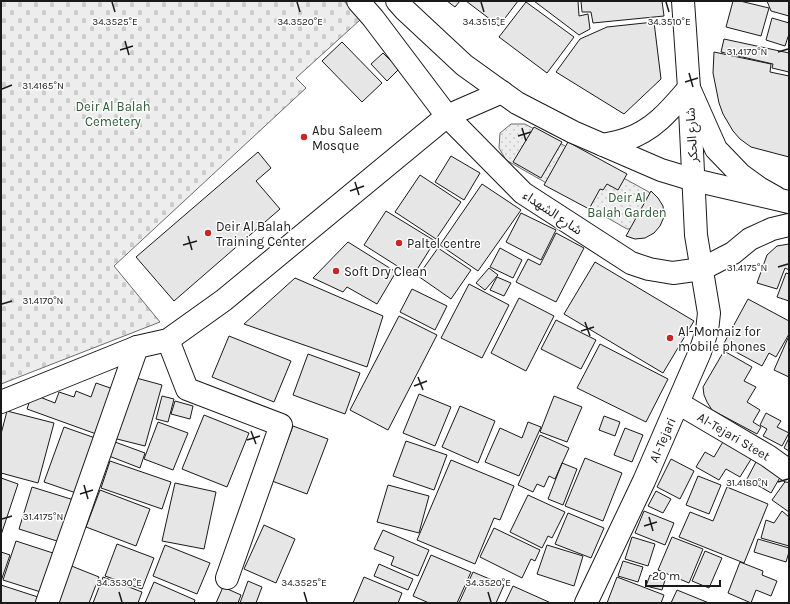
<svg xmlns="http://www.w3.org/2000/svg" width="790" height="604" viewBox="0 0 790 604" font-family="Karla,'Noto Sans Arabic',sans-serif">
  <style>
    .cemetery { fill: url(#cemetery-stones); stroke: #6a6a6a }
    .garden { fill: url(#garden-dots); stroke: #6a6a6a }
    .building { fill: #e6e6e6; stroke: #1a1a1a }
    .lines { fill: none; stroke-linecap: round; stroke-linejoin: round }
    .minor-casing { stroke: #1a1a1a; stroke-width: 24 }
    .tertiary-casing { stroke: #1a1a1a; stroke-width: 24 }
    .secondary-casing { stroke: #1a1a1a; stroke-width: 24 }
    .minor { stroke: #fff; stroke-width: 22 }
    .tertiary { stroke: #fff; stroke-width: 22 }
    .secondary { stroke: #fff; stroke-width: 22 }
    .ticks { fill: none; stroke: #1a1a1a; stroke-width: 1.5 }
    .poi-dot { fill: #c62828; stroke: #fff; stroke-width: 1.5 }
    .labels { text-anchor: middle; stroke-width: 3; stroke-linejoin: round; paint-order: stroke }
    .park-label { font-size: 13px; fill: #2b5a34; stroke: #fff }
    .poi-label { font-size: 13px; fill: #1a1a1a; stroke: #fff; text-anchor: start }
    .street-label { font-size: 13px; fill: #1a1a1a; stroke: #fff }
    .ticks-label { font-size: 10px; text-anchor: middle; fill: #1a1a1a; stroke: #fff; stroke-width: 3; stroke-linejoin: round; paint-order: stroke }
  </style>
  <defs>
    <pattern id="cemetery-stones" width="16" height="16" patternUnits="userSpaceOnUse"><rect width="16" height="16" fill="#ededed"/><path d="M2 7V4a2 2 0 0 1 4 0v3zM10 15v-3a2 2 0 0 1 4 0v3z" fill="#cbcbcb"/></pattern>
    <pattern id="garden-dots" width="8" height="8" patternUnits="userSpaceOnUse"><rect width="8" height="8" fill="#ededed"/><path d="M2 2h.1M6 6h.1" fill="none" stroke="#cbcbcb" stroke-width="1.8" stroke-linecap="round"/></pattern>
  </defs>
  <rect width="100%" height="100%" fill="#fff"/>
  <path class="cemetery" d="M1 1H344L360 20 296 78 306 88 114 266 160 322 1 384Z"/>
  <path class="garden" d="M511 124H525L649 192 655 206 640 228 627 229 506 160 499 148 500 133Z"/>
  <path class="building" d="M447 1H460L455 7Z
    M466 1H518L499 26Z
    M534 1H578L579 16 588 14 590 29 579 35Z
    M581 1H662L664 16 593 23 591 12H582Z
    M733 1H740L769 8 761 36 726 27Z
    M767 1H789V16L771 11Z
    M526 2 574 37 547 73 499 37Z
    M772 18 789 23V34L785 46 766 40Z
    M654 22 661 79 624 114 556 72 580 39 607 27Z
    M724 39 789 53V72L772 68 773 64 721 52Z
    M342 42 382 83 362 102 322 61Z
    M714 52 771 64 770 72 789 76V157L751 147 740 139 733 131 723 114 719 103 713 73Z
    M383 53 399 69 387 81 371 64Z
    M534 127 562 142 541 178 513 162Z
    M568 142 627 174 618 190 607 184 603 190 600 189 589 209 544 185Z
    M258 152 271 168 256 181 280 209 174 301 136 257Z
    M451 156 480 173 464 200 435 182Z
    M420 175 461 202 436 239 395 212Z
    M482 184 521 210 478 271 440 245Z
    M651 191 658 198 663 206 664 217 660 226 654 233 645 238 635 239 626 236Z
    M386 211 435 241 413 276 364 245Z
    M521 213 556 230 541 260 506 242Z
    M556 233 584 248 556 302 516 282 528 259 540 265Z
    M348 242 396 272 377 304 347 287 343 292 313 278Z
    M789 244V270L785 268 777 289 757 283 767 255 777 246Z
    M438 248 471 270 451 299 418 276Z
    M500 248 522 260 513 278 490 267Z
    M595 262 694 321 663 373 564 314Z
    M489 268 498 275 485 290 476 283Z
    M786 273 789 274V301L777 297Z
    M497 277 511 283 504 296 490 290Z
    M295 278 383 316 367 367 244 324Z
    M469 284 509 305 482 358 441 338Z
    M412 289 447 306 435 330 400 312Z
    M519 298 554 316 526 371 491 353Z
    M748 299 789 321V334L776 357 769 353 762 366 723 345Z
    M399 316 437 335 388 430 350 410Z
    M556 320 596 340 581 369 541 349Z
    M229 336 291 361 274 402 212 377Z
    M788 338 789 339V377L774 370Z
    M600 344 668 379 646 422 577 388Z
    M724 351 752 367 744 381 756 387 747 402 760 410 753 422 761 427 757 434 712 410 707 402 704 395 703 387Z
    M308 354 360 373 345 414 293 395Z
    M129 376 162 385 145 446 113 438Z
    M96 383 116 390 99 435 27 409 32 394 55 403 59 392 74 397 76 391 91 397Z
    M419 394 451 407 435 446 403 433Z
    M162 396 174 399 168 422 156 419Z
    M554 396 582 407 567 442 540 432Z
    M175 401 193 406 190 419 171 414Z
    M460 406 495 421 478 463 442 447Z
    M7 411 54 423 38 483 1 473V434Z
    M766 413 781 421 777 427 789 433 782 446 763 436 767 429 760 425Z
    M204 415 249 433 227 487 182 469Z
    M604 416 620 422 615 436 599 430Z
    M158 422 188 433 173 470 144 459Z
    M528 422 541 427 519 476 485 462 500 428 522 438Z
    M293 426 328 439 307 494 272 481Z
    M64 427 98 439 79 494 44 482Z
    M625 428 643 435 632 462 614 455Z
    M540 435 569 448 555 479 549 476 544 487 537 484 533 492 518 485Z
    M789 438V451L784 448Z
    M724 440 753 456 740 477 726 469 719 480 696 467 705 452 714 457Z
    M406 441 447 455 434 490 393 476Z
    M115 442 145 453 140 468 109 456Z
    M585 458 622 473 603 521 565 506Z
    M671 459 694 471 680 499 657 487Z
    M451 460 514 486 500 520 494 518 475 564 417 540Z
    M757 460 782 474 771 493 747 479Z
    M110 461 171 482 162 509 101 488Z
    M562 463 577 469 563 505 548 499Z
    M698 476 721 485 709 514 686 505Z
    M1 478 18 484 1 535Z
    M787 479 789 480V512L772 500Z
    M175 483 216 492 204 549 162 541Z
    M388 485 429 496 419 533 377 522Z
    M32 487 74 500 60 542 19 529Z
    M727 487 768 504 744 563 679 537 690 512 713 521Z
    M100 490 150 509 136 546 86 527Z
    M656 491 671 499 663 513 648 506Z
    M528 495 565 512 552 538 548 536 542 548 510 532Z
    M644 511 674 523 665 545 635 533Z
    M782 511 789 517V546L761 538 766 520 774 523Z
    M568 513 604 528 591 558 555 544Z
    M264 525 295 539 276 583 244 569Z
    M494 528 540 550 535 561 531 559 522 578 480 557Z
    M383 530 429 550 418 576 391 565 394 557 374 549Z
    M632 537 655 544 648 566 625 559Z
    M672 537 703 549 689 583 658 570Z
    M758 539 789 548V552L786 562 754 552Z
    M16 541 59 555 47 594 3 580Z
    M117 544 154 558 142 589 105 576Z
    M165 545 210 563 197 594 153 576Z
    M547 545 583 556 574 586 537 574Z
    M705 551 722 558 709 588 692 581Z
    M1 552 10 555 1 581Z
    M431 555 471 572 457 603H429L413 596Z
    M623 561 643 567 638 582 618 576Z
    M740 562 763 571 762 575 777 581 771 596 756 590 751 603 728 593Z
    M379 564 413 579 408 590 374 576Z
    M69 565 99 577 89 603H55Z
    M473 572 504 585 496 603H459Z
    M650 575 665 580 662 590 646 586Z
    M103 577 142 592 138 603H93Z
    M364 577 402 593 398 603H353Z
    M617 577 664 595 661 603H607Z
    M248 581 262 587 256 603H240Z
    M154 582 195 600 194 603H145Z
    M1 585 44 599 42 603H1Z
    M513 586 551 603H505Z
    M223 587 241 595 238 603H216Z
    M677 590 709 603H671Z"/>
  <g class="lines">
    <defs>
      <g id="minor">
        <path d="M168 340 187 389 281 425 227 578"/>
        <path id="s1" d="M678 403 768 456 789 471"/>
        <path d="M47 603 137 347"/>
      </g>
      <g id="tertiary">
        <path d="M603 145C611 143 619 142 627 139 654 130 671 109 689 88L716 149 741 175 759 188 775 197"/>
        <path d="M1 402 137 347 168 340 224 300 447 116 502 92"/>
        <path id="s2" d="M586 603 644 481 700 352 707 331 709 313 696 235 689 88 683 1"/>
      </g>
      <path id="secondary" d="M358 1 373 18 447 116 523 193 631 263 649 269 673 273 702 269 733 253 750 239 772 229 789 225
        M397 1 405 10 464 65 517 103 573 132 661 170 694 180 789 202"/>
    </defs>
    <use href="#minor" class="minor-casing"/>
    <use href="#tertiary" class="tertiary-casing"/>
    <use href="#secondary" class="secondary-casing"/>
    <use href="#minor" class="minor"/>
    <use href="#tertiary" class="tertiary"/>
    <use href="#secondary" class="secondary"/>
  </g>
  <path class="ticks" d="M112 2 115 12M297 2 300 12M481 2 484 12M666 2 669 12M125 41 129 55M120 50 133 46M778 52 788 49M689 73 693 87M685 82 698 78M2 89 12 85M522 128 526 141M518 136 531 132M355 182 359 195M350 191 364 186M188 236 192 250M183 245 197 241M778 267 788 264M2 304 12 301M585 322 590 336M581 331 594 327M418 377 423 390M414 386 427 381M251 431 256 444M247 440 260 436M778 482 788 479M84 485 88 499M80 494 93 490M649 517 653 531M2 519 12 516M644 526 657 522M119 592 122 602M304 592 307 602M488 592 491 602"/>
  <g class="poi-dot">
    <circle cx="304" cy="137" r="4"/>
    <circle cx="208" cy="233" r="4"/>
    <circle cx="399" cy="243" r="4"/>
    <circle cx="336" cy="271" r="4"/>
    <circle cx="670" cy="338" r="4"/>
  </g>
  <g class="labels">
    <g class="park-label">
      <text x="113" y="111">Deir Al Balah<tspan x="113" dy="15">Cemetery</tspan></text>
      <text x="627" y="202">Deir Al<tspan x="627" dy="15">Balah Garden</tspan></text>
    </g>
    <g class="poi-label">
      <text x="312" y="135">Abu Saleem<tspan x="312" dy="15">Mosque</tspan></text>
      <text x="216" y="231">Deir Al Balah<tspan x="216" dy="15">Training Center</tspan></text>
      <text x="407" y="248">Paltel centre</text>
      <text x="344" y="276">Soft Dry Clean</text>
      <text x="678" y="336">Al-Momaiz for<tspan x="678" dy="15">mobile phones</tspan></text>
    </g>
    <g class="street-label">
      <text transform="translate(691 135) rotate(-93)" y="5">شارع الحكر</text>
      <text transform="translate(553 212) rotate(34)" y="5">شارع الشهداء</text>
      <text dy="5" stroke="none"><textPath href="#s1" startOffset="65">Al-Tejari Steet</textPath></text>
      <text dy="5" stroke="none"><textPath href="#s2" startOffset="180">Al-Tejari</textPath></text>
    </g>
  </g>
  <g class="ticks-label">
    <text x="115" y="25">34.3525°E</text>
    <text x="300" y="25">34.3520°E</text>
    <text x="484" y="25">34.3515°E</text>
    <text x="669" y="25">34.3510°E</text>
    <text x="747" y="55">31.4170°N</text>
    <text x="43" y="89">31.4165°N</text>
    <text x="747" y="271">31.4175°N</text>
    <text x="43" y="304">31.4170°N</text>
    <text x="747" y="486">31.4180°N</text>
    <text x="43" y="520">31.4175°N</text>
    <text x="119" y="586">34.3530°E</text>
    <text x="304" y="586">34.3525°E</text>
    <text x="488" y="586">34.3520°E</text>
  </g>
  <rect width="790" height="604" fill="none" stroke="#1a1a1a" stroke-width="4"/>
  <path d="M646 580v6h74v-6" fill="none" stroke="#1a1a1a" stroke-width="2"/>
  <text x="652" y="580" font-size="12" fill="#1a1a1a" stroke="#ffffff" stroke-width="3" paint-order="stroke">20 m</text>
</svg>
